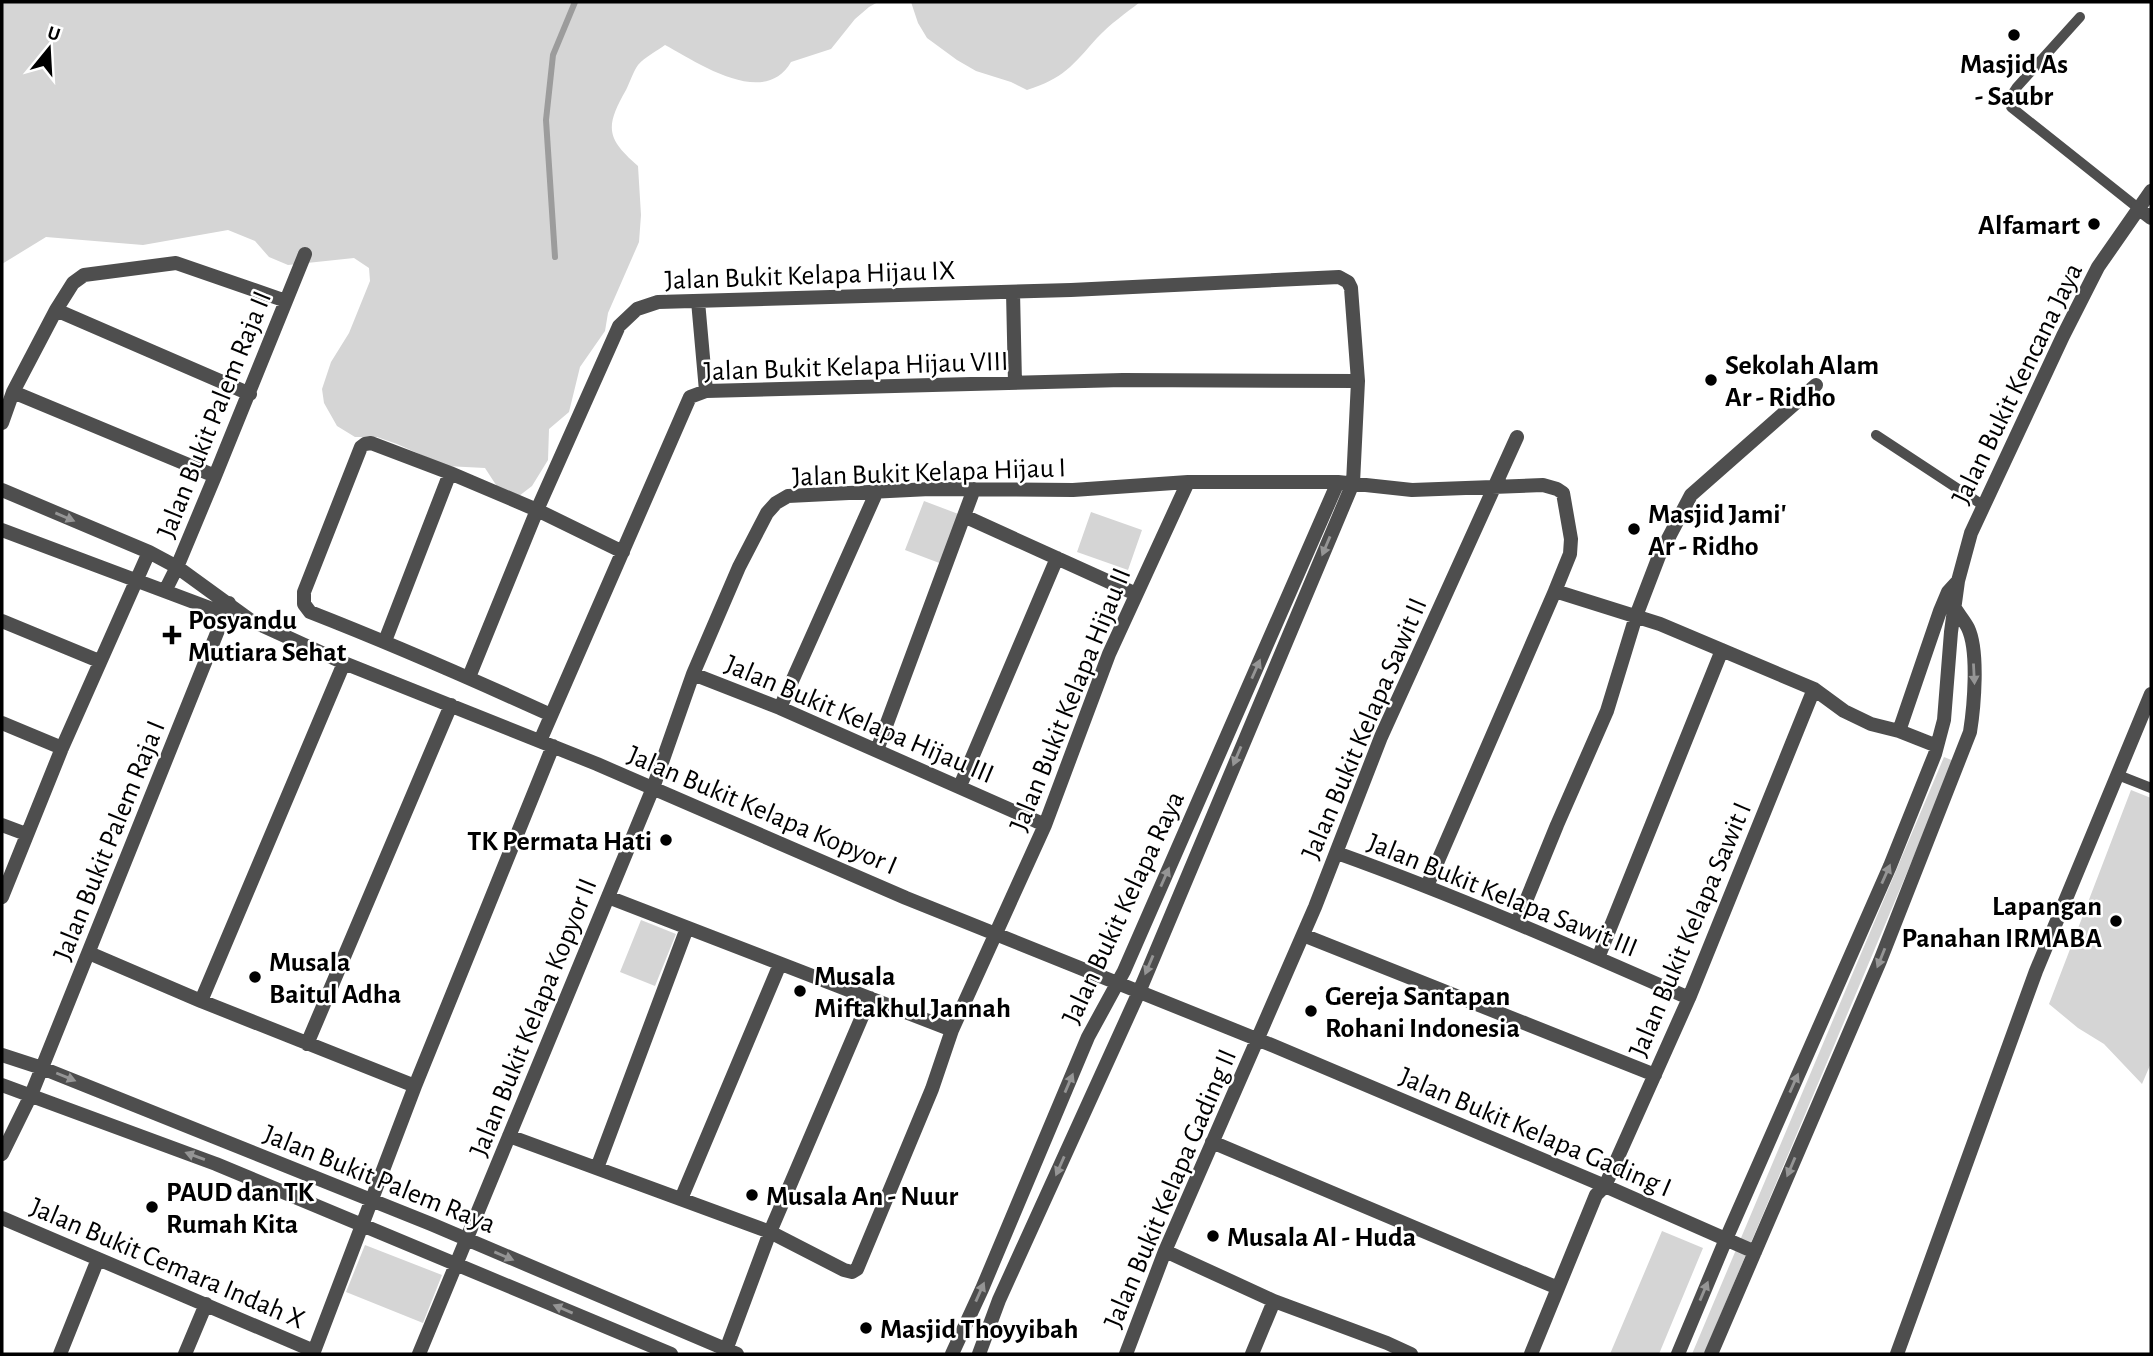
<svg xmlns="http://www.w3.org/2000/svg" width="2153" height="1356" viewBox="0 0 2153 1356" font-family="'Alegreya Sans',sans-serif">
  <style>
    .green { fill: #d5d5d5 }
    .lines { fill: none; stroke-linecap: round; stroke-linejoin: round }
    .stream { stroke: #9c9c9c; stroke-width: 6 }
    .service { stroke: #4e4e4e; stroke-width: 10 }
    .minor { stroke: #4e4e4e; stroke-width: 14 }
    .oneway { fill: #959595 }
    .poi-dot { fill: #000; stroke: #fff; stroke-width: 2.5 }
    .labels { text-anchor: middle; stroke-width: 5; stroke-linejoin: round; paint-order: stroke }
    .poi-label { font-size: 28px; font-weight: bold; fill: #000; stroke: #fff; text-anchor: start }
    .street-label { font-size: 28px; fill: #000; stroke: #fff }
  </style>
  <rect width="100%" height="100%" fill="#fff"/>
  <path class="green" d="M2 2H878L869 7 855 19 831 49 791 62C764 109 697 62 665 45 657 51 645 57 638 65 633 72 630 82 626 90 605 127 606 138 638 166L641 215 639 242 608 313 605 331 580 367 569 412 549 429 548 460 532 486 519 496 498 488 485 468 446 466 397 444 377 437H355L337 426 324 403 322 389 331 362 349 333 370 281 369 268 354 258 288 265 269 257 255 241 228 230 143 245 46 237 2 264Z
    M911 2H1140C1126 13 1110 24 1097 38 1072 66 1064 78 1027 90L1011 82 976 71 957 60 927 38 918 23Z
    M924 501 961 515 942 564 905 550Z
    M1091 512 1142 530 1128 570 1077 552Z
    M1944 757 1954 761 1704 1354H1692Z
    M2131 790 2151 798V1063L2142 1084 2104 1044 2078 1028 2049 1004Z
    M641 920 676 934 655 986 620 972Z
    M1662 1231 1703 1248 1659 1354H1610Z
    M365 1245 442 1275 423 1323 346 1292Z"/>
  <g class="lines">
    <path class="stream" d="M555 257 546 120 553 55 575 2"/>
    <path class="service" d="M2080 17 2017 87 2011 96V107L2138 208
      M1876 435 1984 506
      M2118 775 2151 788"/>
    <path class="minor" d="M2138 208 2151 218
      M1013 292 1015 383
      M698 301 706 391
      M56 310 250 394
      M13 392 215 476
      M2 423 13 392 56 310 73 283 84 275 176 263 286 301
      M450 473 537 510 623 552
      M2 490 149 552 177 567 250 620 344 663 597 764 906 898 1274 1046 1605 1186 1755 1252
      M964 516 1136 594
      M2 530 231 616
      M165 591 177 567 215 476 305 254
      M2 621 99 661
      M385 641 450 473 371 443 365 444 361 447 304 592V604L310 612C392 644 472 679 551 715
      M693 674 780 708 1045 825
      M469 677 537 510 619 326 637 309 658 302 1071 290 1339 277 1348 282 1351 288 1358 381 1353 483 1139 992 999 1300 979 1354
      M780 708 877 491
      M2 723 62 748
      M1899 731 1937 746
      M540 741 690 397 706 391 1123 380 1358 381
      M877 750 974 489
      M960 786 1057 558
      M2 825 26 834
      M1337 853C1457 896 1573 947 1689 998
      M1427 886 1555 591
      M2 897 62 748 149 552
      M608 897 952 1030
      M1517 923 1557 825 1607 711 1636 616 1659 556 1691 495 1816 385
      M1303 935 1655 1075
      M89 953 201 1001 415 1086
      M1598 958 1722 650
      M201 1001 344 663
      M307 1044 451 705
      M2 1055 42 1068 431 1224 737 1354
      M2 1085 216 1164 671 1354
      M509 1136 770 1232 844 1270 852 1272 857 1269 932 1089 952 1030 1045 825 1109 654 1188 482
      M1212 1142 1558 1288
      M2 1154 31 1095 229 603
      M597 1168 687 928
      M681 1199 780 964
      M2 1218 314 1351
      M1165 1251 1274 1301 1387 1343 1411 1354
      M726 1350 770 1232 870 998
      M60 1354 98 1259
      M185 1354 206 1304
      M313 1354 415 1086 553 746
      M419 1354 653 788 693 674 739 567 767 513 776 503 788 496 930 489 1073 490 1188 482H1338L1412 490 1543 485 1557 489 1563 493 1571 539 1570 554 1555 591 1660 624 1814 689 1844 711 1871 724 1899 731 1940 611 1948 592 1958 581
      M952 1354 982 1289 1088 1037 1124 971 1338 482
      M1126 1354 1165 1251 1315 907 1381 737 1517 437
      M1252 1354 1274 1301
      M1531 1354 1596 1195 1605 1186 1689 998 1814 689
      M1678 1354 1726 1239 1890 866 1935 754 1944 720 1951 632 1958 581 1971 533 2063 336 2098 267 2151 191
      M1711 1354 1880 961 1970 732C1974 707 1979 651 1968 628 1965 622 1960 616 1956 610
      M1897 1354 2036 971 2151 694"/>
  </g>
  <defs><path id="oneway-solid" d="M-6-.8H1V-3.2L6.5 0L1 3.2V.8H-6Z" transform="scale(1.75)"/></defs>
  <g class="oneway">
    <use href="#oneway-solid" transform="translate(65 517) rotate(23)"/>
    <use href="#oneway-solid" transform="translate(1326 546) rotate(113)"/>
    <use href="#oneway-solid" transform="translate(1256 669) rotate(-66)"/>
    <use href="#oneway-solid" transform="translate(1974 674) rotate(87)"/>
    <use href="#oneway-solid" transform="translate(1237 756) rotate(113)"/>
    <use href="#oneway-solid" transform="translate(1886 874) rotate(-66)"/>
    <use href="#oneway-solid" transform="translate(1165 877) rotate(-66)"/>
    <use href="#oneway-solid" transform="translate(1881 958) rotate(112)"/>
    <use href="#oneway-solid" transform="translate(1149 965) rotate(113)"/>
    <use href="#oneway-solid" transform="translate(66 1077) rotate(22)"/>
    <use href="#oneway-solid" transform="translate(1069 1083) rotate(-67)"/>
    <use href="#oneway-solid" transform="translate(1794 1083) rotate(-66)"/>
    <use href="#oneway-solid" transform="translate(195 1156) rotate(-160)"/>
    <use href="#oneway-solid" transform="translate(1060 1166) rotate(114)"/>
    <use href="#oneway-solid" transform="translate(1791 1167) rotate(113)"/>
    <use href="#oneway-solid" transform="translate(504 1256) rotate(23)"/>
    <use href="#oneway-solid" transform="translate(1704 1291) rotate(-67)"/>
    <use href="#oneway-solid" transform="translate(980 1292) rotate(-66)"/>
    <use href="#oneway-solid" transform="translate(563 1309) rotate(-157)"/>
  </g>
  <g class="poi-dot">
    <circle cx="2014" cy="35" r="7"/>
    <circle cx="2094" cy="224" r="7"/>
    <circle cx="1711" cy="380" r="7"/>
    <circle cx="1634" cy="529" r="7"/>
    <path d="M168.5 624.5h7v7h7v7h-7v7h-7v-7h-7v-7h7z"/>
    <circle cx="666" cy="840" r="7"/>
    <circle cx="2116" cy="921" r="7"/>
    <circle cx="255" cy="977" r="7"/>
    <circle cx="800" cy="991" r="7"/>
    <circle cx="1311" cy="1011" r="7"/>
    <circle cx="752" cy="1195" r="7"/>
    <circle cx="152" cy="1207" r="7"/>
    <circle cx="1213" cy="1236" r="7"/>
    <circle cx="866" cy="1328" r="7"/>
  </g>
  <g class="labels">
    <g class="poi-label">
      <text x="2014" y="73" text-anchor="middle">Masjid As<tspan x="2014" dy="32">- Saubr</tspan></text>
      <text x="2080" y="234" text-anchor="end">Alfamart</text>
      <text x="1725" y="374">Sekolah Alam<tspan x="1725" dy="32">Ar - Ridho</tspan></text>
      <text x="1648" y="523">Masjid Jami'<tspan x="1648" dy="32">Ar - Ridho</tspan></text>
      <text x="188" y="629">Posyandu<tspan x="188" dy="32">Mutiara Sehat</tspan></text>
      <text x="652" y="850" text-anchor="end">TK Permata Hati</text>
      <text x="2102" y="915" text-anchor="end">Lapangan<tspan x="2102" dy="32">Panahan IRMABA</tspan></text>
      <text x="269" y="971">Musala<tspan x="269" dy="32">Baitul Adha</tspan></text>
      <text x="814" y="985">Musala<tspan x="814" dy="32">Miftakhul Jannah</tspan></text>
      <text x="1325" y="1005">Gereja Santapan<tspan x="1325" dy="32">Rohani Indonesia</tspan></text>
      <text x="166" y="1201">PAUD dan TK<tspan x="166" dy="32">Rumah Kita</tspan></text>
      <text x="766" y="1205">Musala An - Nuur</text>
      <text x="1227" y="1246">Musala Al - Huda</text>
      <text x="880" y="1338">Masjid Thoyyibah</text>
    </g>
    <g class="street-label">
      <text transform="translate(810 274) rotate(-2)" y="10">Jalan Bukit Kelapa Hijau IX</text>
      <text transform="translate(856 365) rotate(-2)" y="10">Jalan Bukit Kelapa Hijau VIII</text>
      <text transform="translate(2016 383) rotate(-64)" y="10">Jalan Bukit Kencana Jaya</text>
      <text transform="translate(213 414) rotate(-68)" y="10">Jalan Bukit Palem Raja II</text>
      <text transform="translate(929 471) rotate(-2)" y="10">Jalan Bukit Kelapa Hijau I</text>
      <text transform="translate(1069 699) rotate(-68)" y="10">Jalan Bukit Kelapa Hijau II</text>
      <text transform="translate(860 718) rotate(23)" y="10">Jalan Bukit Kelapa Hijau III</text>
      <text transform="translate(1363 728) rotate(-67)" y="10">Jalan Bukit Kelapa Sawit II</text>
      <text transform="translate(763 809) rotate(23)" y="10">Jalan Bukit Kelapa Kopyor I</text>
      <text transform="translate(108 840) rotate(-68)" y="10">Jalan Bukit Palem Raja I</text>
      <text transform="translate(1503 894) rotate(22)" y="10">Jalan Bukit Kelapa Sawit III</text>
      <text transform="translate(1122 907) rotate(-65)" y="10">Jalan Bukit Kelapa Raya</text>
      <text transform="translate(1689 929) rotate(-67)" y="10">Jalan Bukit Kelapa Sawit I</text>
      <text transform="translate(532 1017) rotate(-68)" y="10">Jalan Bukit Kelapa Kopyor II</text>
      <text transform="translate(1536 1131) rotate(23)" y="10">Jalan Bukit Kelapa Gading I</text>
      <text transform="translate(380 1178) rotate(22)" y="10">Jalan Bukit Palem Raya</text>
      <text transform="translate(1169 1188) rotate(-67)" y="10">Jalan Bukit Kelapa Gading II</text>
      <text transform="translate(168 1262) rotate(23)" y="10">Jalan Bukit Cemara Indah X</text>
    </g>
  </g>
  <rect width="2153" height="1356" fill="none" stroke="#000000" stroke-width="7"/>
  <g transform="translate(49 49) rotate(18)" stroke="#ffffff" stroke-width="5" paint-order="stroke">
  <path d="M0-5L12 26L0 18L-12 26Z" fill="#000000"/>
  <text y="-10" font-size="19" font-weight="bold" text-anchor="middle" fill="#000000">U</text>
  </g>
</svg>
